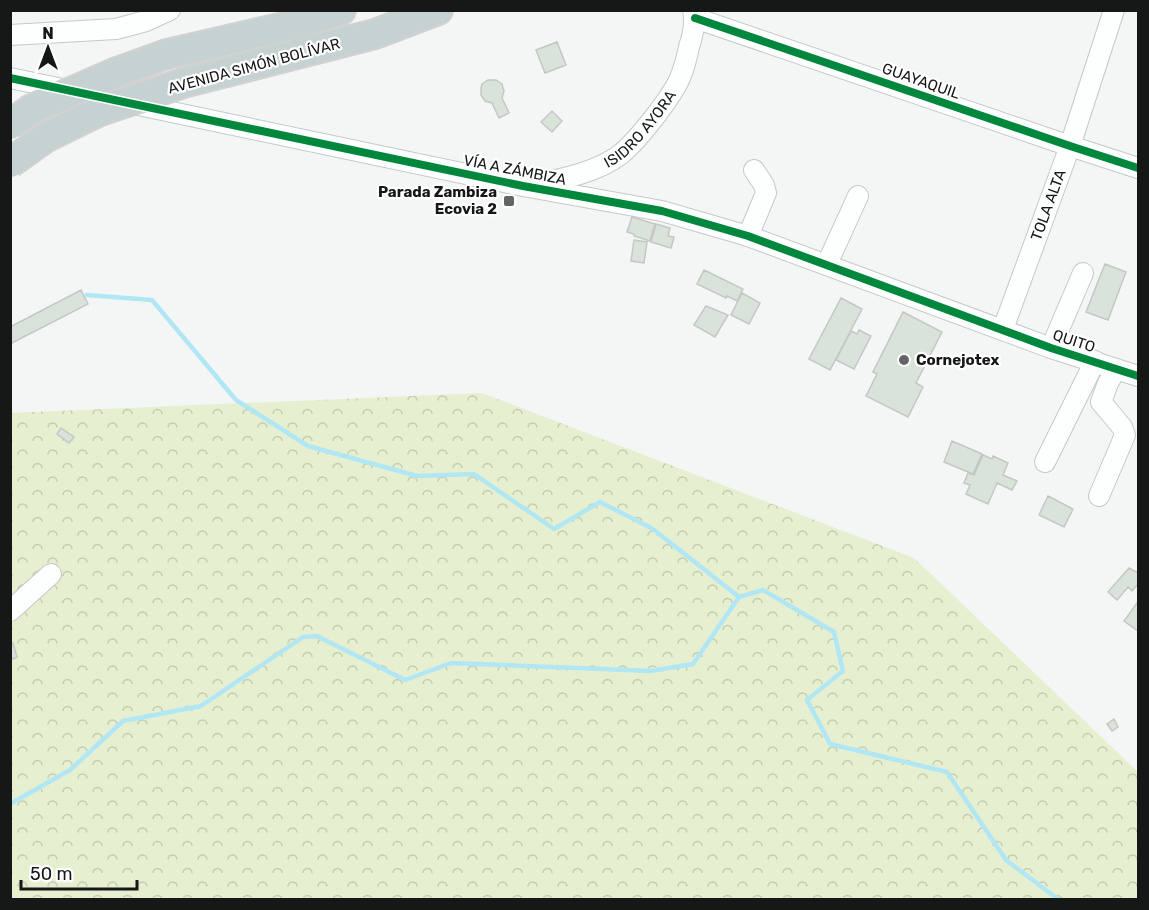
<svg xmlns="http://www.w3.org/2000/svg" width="1149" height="910" viewBox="0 0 1149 910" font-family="Rubik,sans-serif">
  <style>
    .forest { fill: url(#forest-crowns) }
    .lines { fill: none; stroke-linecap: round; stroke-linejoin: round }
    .stream { stroke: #b1e7f4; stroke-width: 4.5 }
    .building { fill: #d9e3da; stroke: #c5c7c6; stroke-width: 1.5 }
    .minor-casing { stroke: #c6c9c8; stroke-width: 22 }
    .highway-casing { stroke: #d1d2d1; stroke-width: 32 }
    .minor { stroke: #fdfefe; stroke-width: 20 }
    .highway { stroke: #c6d1d1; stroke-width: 28 }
    .highway-bridge-casing { stroke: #d1d2d1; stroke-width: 32; stroke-linecap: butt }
    .highway-bridge { stroke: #c6d1d1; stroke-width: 28 }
    .cycleway-casing { stroke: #fff; stroke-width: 11 }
    .cycleway { stroke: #00873e; stroke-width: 8 }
    .poi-dot { fill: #636565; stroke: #fff; stroke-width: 2 }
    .labels { text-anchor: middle; stroke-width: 4.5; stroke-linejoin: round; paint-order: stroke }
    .street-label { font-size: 15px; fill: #161717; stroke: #fff }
    .poi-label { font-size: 15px; font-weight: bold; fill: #161717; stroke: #fff; text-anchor: end }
  </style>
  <defs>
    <pattern id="forest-crowns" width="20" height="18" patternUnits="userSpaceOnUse" patternTransform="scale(1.5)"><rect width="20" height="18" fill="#e6efd0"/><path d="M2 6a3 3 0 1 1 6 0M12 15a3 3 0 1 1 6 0" fill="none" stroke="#c5ccb2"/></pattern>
  </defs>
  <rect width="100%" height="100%" fill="#f3f6f5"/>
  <path class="forest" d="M482 393 914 558 1138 772V899H11L10 413Z"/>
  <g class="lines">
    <path class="stream" d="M87 295 152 300 236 400 308 446 417 476 474 474 554 529 600 502 653 529 739 597 763 590 834 632 843 671 807 700 830 744 947 772 1006 860 1059 900
      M10 804 70 770 123 721 201 706 303 637 317 636 405 680 451 663 651 671 693 664 739 597"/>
  </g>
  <path class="building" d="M557 42 566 65 545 73 536 50Z
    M488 80H496L502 84 503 88 504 91 502 98 509 113 499 118 492 103 485 101 481 95V88L482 84Z
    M552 111 562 121 552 132 541 122Z
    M507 192 515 194 514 201 506 199Z
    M632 217 655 224 650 241 634 236V234L627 232Z
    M656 224 670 228 668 236 674 237 671 248 651 242Z
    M634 240 647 242 644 263 631 261Z
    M1105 264 1126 272 1108 320 1086 312Z
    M704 270 743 289 737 301 727 296 726 298 697 284Z
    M81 290 88 304 10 344V327Z
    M742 293 760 303 749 324 731 315Z
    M841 298 862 309 830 370 809 359Z
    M706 306 728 315 715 337 694 325Z
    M903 312 942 332 916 383 923 387 908 417 866 396 877 374 873 372Z
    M859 330 871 336 854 369 836 360 851 331 857 334Z
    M61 428 74 437 69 443 57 434Z
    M952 441 982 454 973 474 944 462Z
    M983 455 992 459 993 456 1008 463 1003 475 1017 481 1012 490 997 483 988 504 966 494 970 485 964 483 968 473 974 475Z
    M1048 496 1073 509 1064 527 1039 515Z
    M1129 568 1138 573V584L1132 591 1128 587 1117 600 1108 592Z
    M1137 603 1138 605V631L1124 621Z
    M13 643 17 657 10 660V644Z
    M1114 719 1118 727 1112 731 1107 724Z"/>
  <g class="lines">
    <defs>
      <g id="minor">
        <path d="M695 18 1070 146 1138 168"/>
        <path d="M10 35 116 29 146 21 170 10"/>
        <path d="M10 78 523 186 662 211 748 236 1051 348 1138 376"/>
        <path id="s1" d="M535 184C563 179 598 172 621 154 639 139 671 98 680 78 684 68 687 57 689 47 693 35 696 23 693 10"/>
        <path d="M748 236 766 193 764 185 754 170"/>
        <path d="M827 264 858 196"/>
        <path id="s2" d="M1003 329 1070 146 1114 10"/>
        <path d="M1051 348 1083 273"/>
        <path d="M1045 462 1095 361"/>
        <path d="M1099 496 1125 435 1122 427 1101 402 1108 383 1116 369"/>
        <path d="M10 611 51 574"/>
      </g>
      <path id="highway" d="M167 54 306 22 341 10
        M183 83 375 34 438 10"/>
    </defs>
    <use href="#minor" class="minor-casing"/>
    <use href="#highway" class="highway-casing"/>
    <use href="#minor" class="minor"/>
    <use href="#highway" class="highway"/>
    <defs>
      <path id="highway-bridge" d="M10 125 30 110 117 72 167 54
        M10 163 45 138 100 111 183 83"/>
    </defs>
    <use href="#highway-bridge" class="highway-bridge-casing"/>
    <use href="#highway-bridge" class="highway-bridge"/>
    <defs>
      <path id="cycleway" d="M695 18 1070 146 1138 168
        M10 78 523 186 662 211 748 236 1051 348 1138 376"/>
    </defs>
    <use href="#cycleway" class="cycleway-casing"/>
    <use href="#cycleway" class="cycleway"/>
  </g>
  <g class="poi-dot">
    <rect x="503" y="195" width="12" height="12" rx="3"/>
    <circle cx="904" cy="360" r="6"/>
  </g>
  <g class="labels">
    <g class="street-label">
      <text transform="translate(254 66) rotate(-15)" y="5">AVENIDA SIMÓN BOLÍVAR</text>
      <text transform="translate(921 81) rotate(19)" y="5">GUAYAQUIL</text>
      <text dy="5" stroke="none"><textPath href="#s1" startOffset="123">ISIDRO AYORA</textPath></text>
      <text transform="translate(515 170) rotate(11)" y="5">VÍA A ZÁMBIZA</text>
      <text dy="5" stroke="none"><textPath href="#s2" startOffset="132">TOLA ALTA</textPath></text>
      <text transform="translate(1074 341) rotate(18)" y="5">QUITO</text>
    </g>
    <g class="poi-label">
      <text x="497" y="197">Parada Zambiza<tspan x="497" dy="17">Ecovia 2</tspan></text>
      <text x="916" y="365" text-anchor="start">Cornejotex</text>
    </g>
  </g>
  <rect width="1149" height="910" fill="none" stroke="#161717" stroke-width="24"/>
  <g transform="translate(48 48)" stroke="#ffffff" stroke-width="4.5" paint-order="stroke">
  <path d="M0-4.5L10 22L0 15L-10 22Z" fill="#161717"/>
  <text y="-9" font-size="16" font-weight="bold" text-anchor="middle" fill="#161717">N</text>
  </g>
  <path d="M21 880v9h116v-9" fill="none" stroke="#161717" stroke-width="3"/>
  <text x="30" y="880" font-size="18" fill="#161717" stroke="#ffffff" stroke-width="4.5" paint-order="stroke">50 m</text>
</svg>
